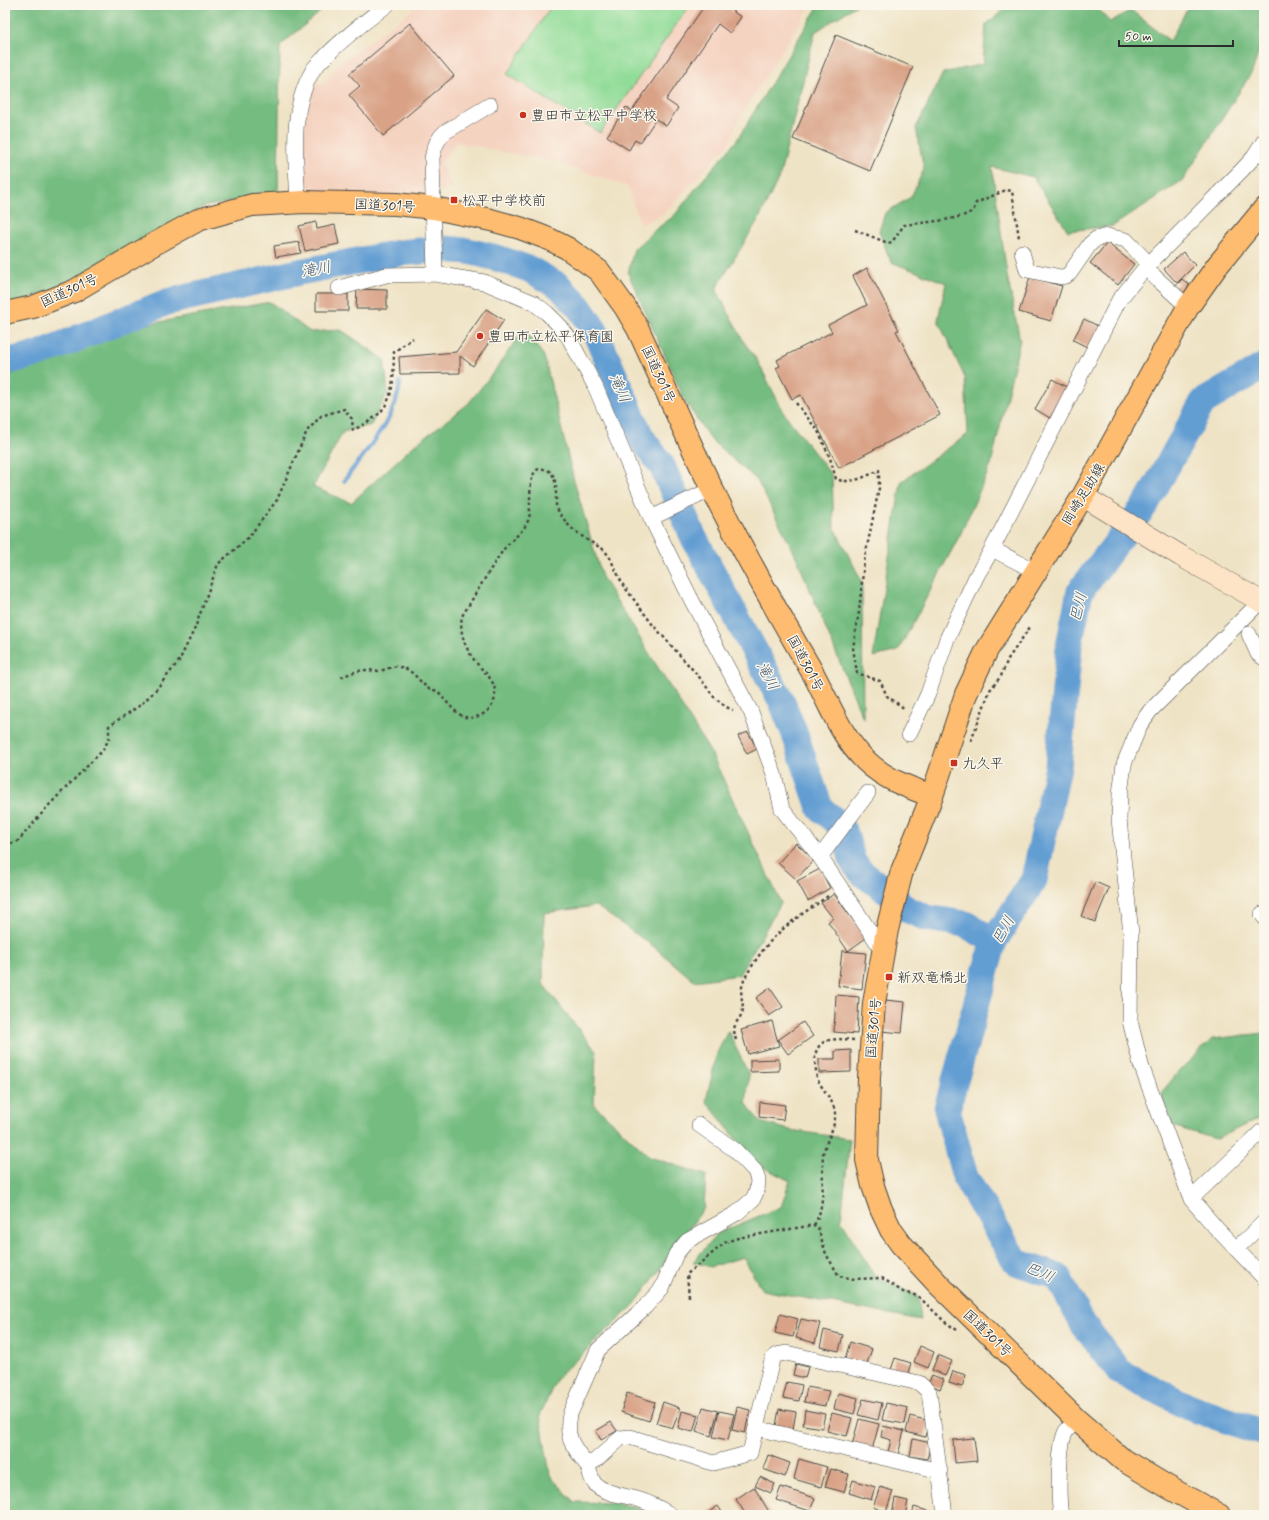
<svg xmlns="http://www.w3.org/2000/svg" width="1269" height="1520" viewBox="0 0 1269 1520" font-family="Mynerve,'Klee One',sans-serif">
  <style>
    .built { fill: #f5d3c1 }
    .green { fill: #91dc98; stroke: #5e8462 }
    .forest { fill: #74bc80; stroke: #507456 }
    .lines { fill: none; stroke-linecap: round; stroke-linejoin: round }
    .stream { stroke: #639ed3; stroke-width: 4.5 }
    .river { stroke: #639ed3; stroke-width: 27 }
    .building { fill: #d9a286 }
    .street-casing { stroke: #484742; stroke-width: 16 }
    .secondary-casing { stroke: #484742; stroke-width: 22 }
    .primary-casing { stroke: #484742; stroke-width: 24 }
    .highway-casing { stroke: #484742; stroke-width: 24 }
    .path { stroke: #484742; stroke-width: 2.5; stroke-dasharray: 3 3; stroke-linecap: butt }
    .street { stroke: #fff; stroke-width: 15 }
    .secondary { stroke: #fee4c6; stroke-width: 21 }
    .primary { stroke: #fdbc70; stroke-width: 22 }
    .highway { stroke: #fdbc70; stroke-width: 22 }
    .poi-dot { fill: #c8321e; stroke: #fbf7ec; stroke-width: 1.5 }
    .labels { text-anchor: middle; stroke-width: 3; stroke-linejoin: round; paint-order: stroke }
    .poi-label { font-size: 14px; fill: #2b2b2b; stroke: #fbf7ec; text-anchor: start }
    .street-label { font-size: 14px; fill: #2b2b2b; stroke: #fbf7ec }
    .water-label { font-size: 15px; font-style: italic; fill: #41596e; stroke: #fbf7ec }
  </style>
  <rect width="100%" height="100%" fill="#fbf7ec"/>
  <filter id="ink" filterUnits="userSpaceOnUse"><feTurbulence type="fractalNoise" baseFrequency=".025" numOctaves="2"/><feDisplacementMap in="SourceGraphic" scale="8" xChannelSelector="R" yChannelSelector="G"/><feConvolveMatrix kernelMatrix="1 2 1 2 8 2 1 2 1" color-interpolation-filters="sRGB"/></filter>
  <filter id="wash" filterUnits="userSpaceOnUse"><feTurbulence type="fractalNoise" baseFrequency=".012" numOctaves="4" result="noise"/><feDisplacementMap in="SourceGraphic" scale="16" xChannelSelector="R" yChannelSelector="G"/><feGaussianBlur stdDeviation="0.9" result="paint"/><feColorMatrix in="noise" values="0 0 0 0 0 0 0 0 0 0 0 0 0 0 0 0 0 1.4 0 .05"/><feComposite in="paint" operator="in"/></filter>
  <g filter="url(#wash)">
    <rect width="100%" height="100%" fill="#efe3c5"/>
    <path class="built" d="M418 5H811L740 117 728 145 663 214 640 225 628 187 558 163 456 142 441 163 453 189 427 193 426 200 315 195 303 183 304 114 314 82 323 85 338 65Z"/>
    <path class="green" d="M552 5H690L600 133 507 74Z"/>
    <path class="forest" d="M5 5H328L280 46 278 194 206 206 149 235 72 284 5 306Z
      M819 5H857L815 32 780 175 761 215 716 289 744 342 757 360 784 413 832 476 834 527 862 582 863 718 795 554 757 480 711 440 686 403 628 273 634 249 655 230 674 216 700 183 737 140Z
      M1009 5H1094L1110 22 1131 10 1170 41 1189 5H1264V36L1252 72 1183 180 1113 226 1068 231 1033 177 992 167 1007 275 1020 340 991 465 961 533 898 651 873 657 901 482 968 434 965 378 938 320 946 283 891 262 879 231 885 213 911 197 924 169 916 128 943 73 983 64 986 25Z
      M270 302 310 332 341 330 384 359 388 392 371 425 343 432 313 487 351 503 411 448 468 404 496 369 524 329 544 356 574 481 602 577 712 755 781 903 739 975 694 981 653 946 596 906 544 913 543 984 596 1051 594 1105 650 1157 706 1175 704 1208 635 1304 557 1378 540 1415 550 1475 574 1502 618 1503 661 1515H5V377L62 353 137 326Z
      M728 1031 749 1075 746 1103 760 1122 790 1130 850 1139 841 1220 875 1277 918 1296 921 1320 762 1290 743 1257 711 1267 693 1262 718 1233 781 1207 790 1181 755 1163 706 1101 717 1053Z
      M1264 1033V1116L1216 1139 1172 1126 1161 1093 1180 1070 1212 1039Z"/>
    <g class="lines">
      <path class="stream" d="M344 481C365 451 396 421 400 382"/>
      <path class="river" d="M5 362 41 353 167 302 299 272 399 253 442 249 468 251 497 258 529 269 559 286 579 307 595 331 641 437 662 466 694 538 781 700 794 732 820 808 838 823 845 834 853 862 862 873 892 895 906 909 927 918 965 924 994 941
        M1264 366 1203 402 1146 504 1080 591 1069 646 1058 767 1034 880 994 941 947 1109 965 1177 1016 1262 1058 1277 1083 1324 1120 1372 1191 1408 1264 1433"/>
    </g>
    <g id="blocks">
      <path class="building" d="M705 5H734L731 10 741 17 730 33 718 24 666 100 678 108 666 126 656 119 640 143 635 140 629 150 607 136 626 107 632 111Z
        M410 23 454 76 383 136 349 95 360 86 349 74Z
        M836 35 913 67 870 171 793 139Z
        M316 222 317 229 335 225 339 244 305 251 299 226Z
        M299 242 301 253 276 257 274 246Z
        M1107 243 1134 264 1118 285 1090 263Z
        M1183 252 1195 265 1177 283 1164 269Z
        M867 268 899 330 896 331 940 415 839 468 801 395 792 399 776 368 780 366 777 360 832 332 828 325 867 305 853 276Z
        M1030 277 1062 286 1051 321 1019 312Z
        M1182 279 1193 288 1185 298 1173 289Z
        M357 289 387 290V309H356Z
        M316 294H348V311H316Z
        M486 309 504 320 473 366 460 356V373L400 374 399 357 456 352Z
        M1084 319 1100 327 1089 348 1073 340Z
        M1052 379 1067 387 1050 418 1035 409Z
        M748 732 757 749 747 754 738 736Z
        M796 843 814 860 796 879 778 863Z
        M820 869 830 888 808 901 797 881Z
        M1095 882 1109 888 1095 922 1081 916Z
        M834 894 866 938 848 951 828 922 833 918 821 903Z
        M842 951 866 953 862 989 838 986Z
        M770 988 783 1007 769 1016 756 998Z
        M836 995 859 997 857 1034 834 1032Z
        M885 1000 905 1002 902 1033 881 1031Z
        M772 1021 779 1046 748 1054 741 1030Z
        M803 1022 813 1036 788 1054 778 1040Z
        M851 1050V1072L819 1073V1059H835V1051Z
        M779 1059V1071L750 1072V1060Z
        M760 1102 785 1105 783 1120 759 1117Z
        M780 1314 798 1319 793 1337 775 1333Z
        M801 1319 820 1323 815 1343 796 1338Z
        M824 1330 843 1335 839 1351 820 1347Z
        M850 1342 872 1349 866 1366 845 1359Z
        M920 1346 934 1352 928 1368 914 1362Z
        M938 1355 952 1361 945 1376 932 1370Z
        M895 1358 911 1363 907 1376 891 1370Z
        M796 1364 808 1367 805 1378 793 1375Z
        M953 1371 966 1375 962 1387 949 1383Z
        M932 1375 944 1380 940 1389 928 1384Z
        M787 1382 802 1385 799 1401 783 1398Z
        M807 1387 829 1391 825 1406 804 1402Z
        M627 1393 655 1402 649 1421 621 1412Z
        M838 1393 858 1398 854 1414 834 1409Z
        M863 1399 882 1403 878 1420 858 1415Z
        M663 1402 680 1408 673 1428 656 1423Z
        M886 1403 908 1408 905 1424 882 1420Z
        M703 1407 718 1411 711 1436 696 1431Z
        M737 1407 750 1410 745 1433 732 1430Z
        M779 1409 796 1412 793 1429 776 1426Z
        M805 1410 825 1414 822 1428 803 1425Z
        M682 1411 698 1415 693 1432 678 1428Z
        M719 1411 734 1414 728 1440 713 1437Z
        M832 1413 852 1418 847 1436 827 1431Z
        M910 1416 929 1421 925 1437 906 1432Z
        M859 1419 879 1424 872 1450 852 1445Z
        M611 1422 617 1431 601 1440 596 1431Z
        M883 1426 904 1431 898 1455 888 1452 891 1440 881 1437Z
        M974 1438 977 1461 955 1463 953 1440Z
        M913 1439 931 1443 927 1459 910 1456Z
        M768 1455 790 1463 785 1477 763 1469Z
        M799 1459 827 1467 821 1487 794 1479Z
        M831 1469 849 1474 844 1492 825 1487Z
        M760 1477 775 1484 771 1493 755 1486Z
        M853 1480 875 1487 871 1500 849 1493Z
        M754 1487 771 1515H746L736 1499Z
        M781 1487 815 1498 810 1511 776 1500Z
        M880 1487 893 1491 886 1512 873 1507Z
        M895 1498 908 1501 905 1515H892Z
        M718 1506 724 1515H708L707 1513Z
        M914 1507 936 1513V1515H912Z"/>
    </g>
  </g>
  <g filter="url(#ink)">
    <use href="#blocks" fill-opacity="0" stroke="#484742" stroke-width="1"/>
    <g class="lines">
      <defs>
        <path id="street" d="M298 202C296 158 289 110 313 70 316 65 321 61 325 57 344 37 366 21 387 5
          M1022 252 1027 270 1061 277 1066 276 1070 273 1090 244 1096 239 1107 236 1126 240 1149 264
          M1145 268 1188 307
          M435 274 432 158C434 147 437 139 445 132L490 105
          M339 288 386 275 435 274 484 282 534 303 547 313 560 326 569 338 595 386 651 518 692 601 751 712 774 774 782 809 820 857 883 951
          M651 518 712 489
          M992 549 1035 571
          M1264 598 1150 711 1140 725 1124 764 1120 794 1119 819 1131 934 1130 1021 1141 1065 1191 1199 1217 1229 1264 1278
          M1249 634 1258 654 1264 658
          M909 734 928 694 947 639 976 577 992 549 1119 300 1145 268 1242 170 1254 157 1264 141
          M820 857 868 793
          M1262 914 1264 917
          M1191 1199 1261 1132H1264
          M1236 1249 1264 1222
          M756 1428 940 1471
          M587 1465C573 1446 565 1439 570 1414L598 1350 645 1307 662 1288 676 1254 687 1241 737 1213 753 1199 757 1190 758 1180 755 1171 735 1150 699 1125
          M671 1515C661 1509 651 1503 640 1500 626 1495 607 1495 596 1485 591 1481 590 1471 587 1465L596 1460 621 1438 630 1437 713 1463 750 1453 772 1360 776 1355 786 1353 919 1383 929 1392 945 1515
          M1061 1515C1058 1499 1058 1445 1066 1431 1069 1427 1074 1424 1077 1420"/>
        <path id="secondary" d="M1083 496 1181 556 1264 603"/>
        <path id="primary" d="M932 796 966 694 987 650 1083 496 1188 307 1217 266 1264 209"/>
        <path id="highway" d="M5 313 33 307 74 291 147 248 198 220 252 205 304 202 396 204 434 208 491 220 520 228 549 239 567 248 599 271 625 307 638 329C663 383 687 438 713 491 743 551 776 610 810 668 828 699 839 735 866 761 885 779 907 787 932 796L902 871 887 930 874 1003 869 1078 867 1160 873 1186 881 1209 891 1230 901 1244 939 1285 1077 1420 1123 1460 1168 1487 1219 1515"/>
      </defs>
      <use href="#street" class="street-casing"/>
      <use href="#secondary" class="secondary-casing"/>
      <use href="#primary" class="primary-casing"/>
      <use href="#highway" class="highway-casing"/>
      <path class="path" d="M855 230 888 243 892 242 904 225C917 223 963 220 972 211 974 210 975 206 976 203L1006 190 1012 191 1019 238
        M796 403 818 431 830 458 836 479C850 485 865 477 879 470V488L864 562 859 612 853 648 857 673 880 681 887 696 905 709
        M341 677C349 674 358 670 367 670 371 670 375 671 379 671 386 670 393 665 400 667 413 669 419 682 429 689 431 690 435 690 437 691 440 693 442 696 443 698 456 712 464 724 483 714 489 711 494 704 495 697 497 680 484 673 475 661 465 648 459 632 462 616 476 594 489 570 504 549 512 538 525 532 529 518 532 509 525 464 544 469 547 469 550 472 552 473L556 484V505L559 513 570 527 587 540 603 549 609 556 623 585 653 625 700 678 714 697 726 707 733 710
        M971 741 990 690 1001 676 1008 659 1030 627
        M5 845 18 841 50 804 103 750 109 739V726L139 706 154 692 179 661 195 628 218 564 248 538 277 500 307 431 321 416 344 409 352 419 353 430C361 426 369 422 375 417 396 401 393 374 394 352L413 338
        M736 1040C730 1021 741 1022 743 1009 743 1002 740 995 742 987 744 978 749 971 754 963 775 930 797 918 828 896
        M814 1225C825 1208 822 1186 823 1166 823 1161 822 1155 824 1151 827 1138 836 1127 835 1113 834 1100 822 1090 817 1078 816 1074 816 1068 815 1063 814 1037 833 1038 854 1040
        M689 1297 687 1274 726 1242 738 1238 814 1225 818 1228 826 1254 839 1276 854 1279 882 1278 903 1292 918 1296 945 1322 957 1330"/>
      <use href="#street" class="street"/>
      <use href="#secondary" class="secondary"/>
      <use href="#primary" class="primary"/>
      <use href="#highway" class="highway"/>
    </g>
  </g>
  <g class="poi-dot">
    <circle cx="523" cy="115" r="4"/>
    <rect x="450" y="196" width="8" height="8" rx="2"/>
    <circle cx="480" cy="336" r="4"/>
    <rect x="950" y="759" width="8" height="8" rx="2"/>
    <rect x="885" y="973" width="8" height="8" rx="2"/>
  </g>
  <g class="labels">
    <g class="poi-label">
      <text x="531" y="120">豊田市立松平中学校</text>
      <text x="462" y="205">松平中学校前</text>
      <text x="488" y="341">豊田市立松平保育園</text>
      <text x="962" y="768">九久平</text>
      <text x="897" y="982">新双竜橋北</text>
    </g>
    <g class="street-label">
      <text transform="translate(385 205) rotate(3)" y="5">国道301号</text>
      <text transform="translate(69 290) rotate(-25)" y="5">国道301号</text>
      <text transform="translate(659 374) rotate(65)" y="5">国道301号</text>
      <text transform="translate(1083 494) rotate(-59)" y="5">岡崎足助線</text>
      <text transform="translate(806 663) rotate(62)" y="5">国道301号</text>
      <text transform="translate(873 1028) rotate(-85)" y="5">国道301号</text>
      <text transform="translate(988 1333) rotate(44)" y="5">国道301号</text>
    </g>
    <g class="water-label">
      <text transform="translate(316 269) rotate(-11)" y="5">滝川</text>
      <text transform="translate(620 388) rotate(67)" y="5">滝川</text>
      <text transform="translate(1078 607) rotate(-75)" y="5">巴川</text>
      <text transform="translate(768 676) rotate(62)" y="5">滝川</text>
      <text transform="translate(1003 930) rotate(-60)" y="5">巴川</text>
      <text transform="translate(1040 1272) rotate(24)" y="5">巴川</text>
    </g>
  </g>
  <rect width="1269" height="1520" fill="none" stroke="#fbf7ec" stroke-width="20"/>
  <path d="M1119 40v6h114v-6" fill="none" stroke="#2b2b2b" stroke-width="2"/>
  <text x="1125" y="40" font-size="12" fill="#2b2b2b" stroke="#fbf7ec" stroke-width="3" paint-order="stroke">50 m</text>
</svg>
